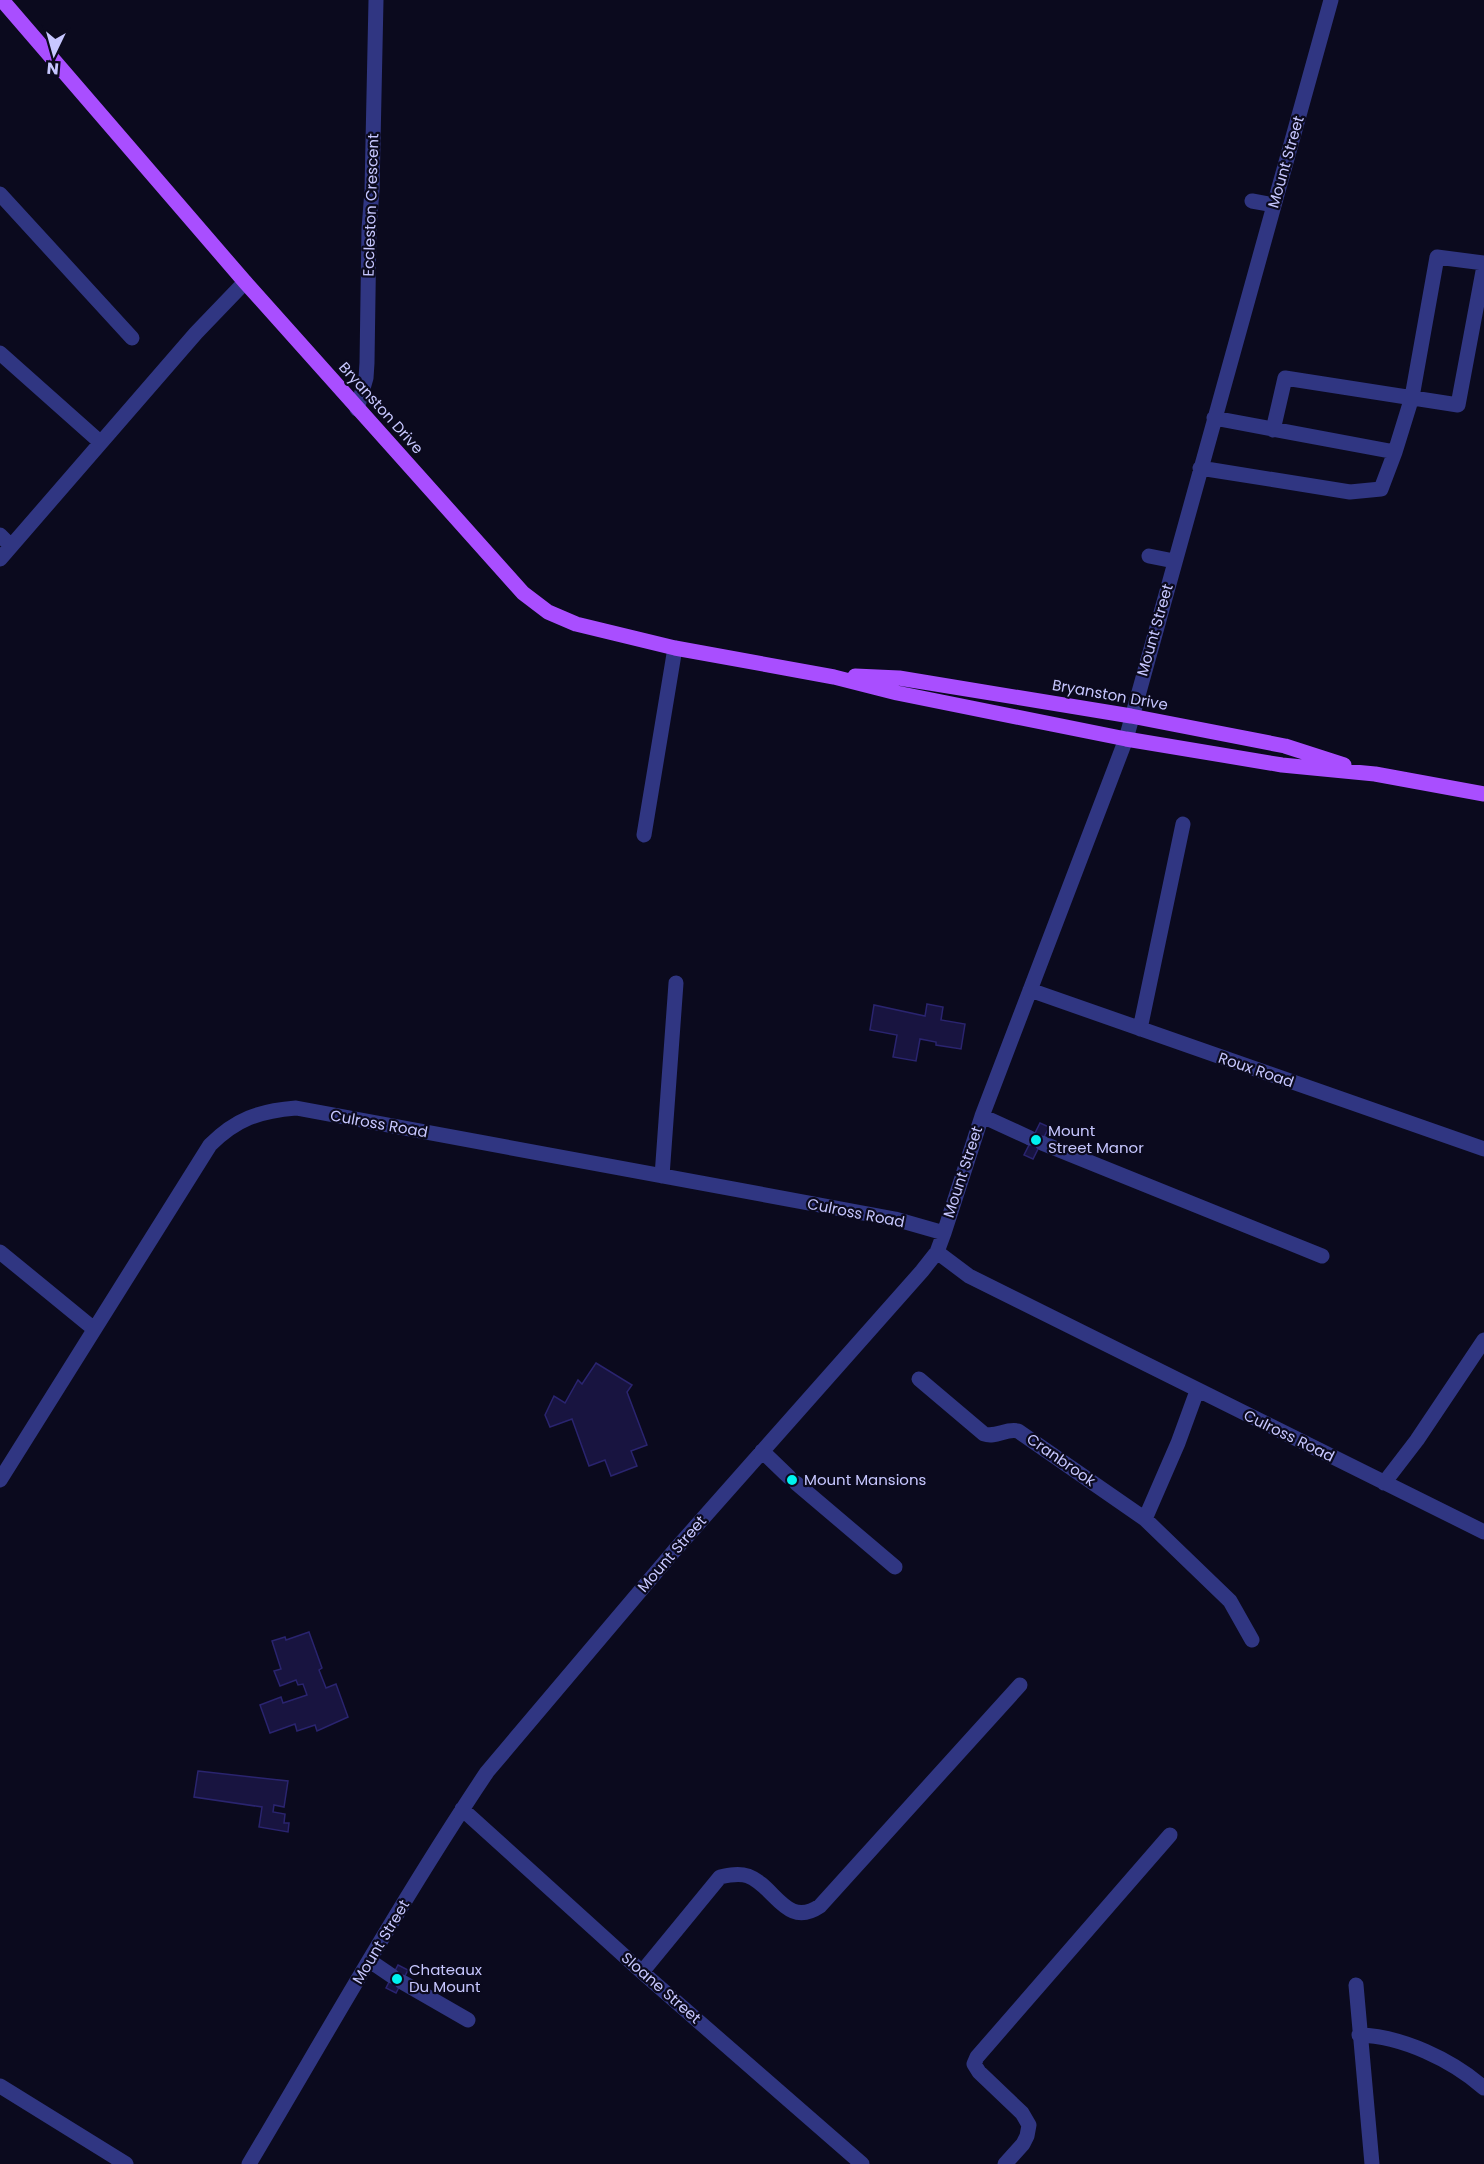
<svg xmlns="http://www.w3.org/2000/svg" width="1484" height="2164" viewBox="0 0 1484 2164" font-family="Poppins,sans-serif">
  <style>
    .building { fill: #181440; stroke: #2a246f; stroke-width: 1.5 }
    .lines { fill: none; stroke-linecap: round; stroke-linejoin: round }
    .minor { stroke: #303682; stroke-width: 15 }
    .major { stroke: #a94eff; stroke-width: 15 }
    .poi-dot { fill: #00f2ef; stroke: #0b0a1e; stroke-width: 2 }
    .labels { text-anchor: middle; stroke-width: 4.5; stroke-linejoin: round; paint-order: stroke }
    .street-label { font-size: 15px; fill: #c7c7ff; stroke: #0b0a1e }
    .poi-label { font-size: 15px; fill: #c7c7ff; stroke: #0b0a1e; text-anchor: start }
  </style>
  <rect width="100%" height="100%" fill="#0b0a1e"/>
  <path class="building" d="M927 1004 943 1007 941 1020 965 1024 961 1049 936 1045V1042L920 1039 916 1061 893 1057 897 1035 870 1030 874 1005 925 1016Z
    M1040 1123 1049 1127 1033 1159 1024 1155 1029 1145 1027 1144 1034 1135Z
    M596 1363 632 1385 627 1392 647 1445 631 1451 637 1466 611 1476 605 1460 589 1466 572 1419 550 1427 545 1415 554 1396 565 1403 578 1380 582 1384Z
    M309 1632 322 1668 319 1670 326 1688 336 1684 348 1717 317 1731 315 1725 297 1731 295 1724 270 1733 260 1705 281 1697 283 1703 307 1695 303 1684 298 1685 296 1680 280 1686 274 1671 281 1669 272 1641 285 1637 286 1640Z
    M198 1771 288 1781 284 1807 274 1805 273 1812 285 1814 284 1823H289L288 1832 259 1827 262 1807 194 1797Z
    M398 1965 408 1970 396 1993 386 1988Z"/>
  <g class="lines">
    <path class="minor" d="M0 194 132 338
      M1252 201 1274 205
      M0 353 100 442
      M357 409 366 378 367 363 369 229 372 190 376 0
      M1273 430 1285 378 1458 405 1484 266
      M1395 452 1412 397 1437 257 1484 263
      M1200 468 1350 492 1381 489 1395 452 1214 418
      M0 535 11 546
      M1149 556 1174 561
      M0 559 196 333 245 282
      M644 835 675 648
      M1030 990 1484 1149
      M1140 1029 1183 824
      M982 1116 1030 1138
      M1042 1143 1322 1256
      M662 1176 676 983
      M0 1252 94 1329
      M937 1252 969 1276 1484 1532
      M919 1379 984 1434C996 1438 1006 1428 1018 1431L1145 1519 1178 1443 1197 1391
      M762 1451 789 1477
      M0 1480 210 1145C236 1119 259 1111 296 1108L895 1219 944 1233
      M796 1483 895 1567
      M1384 1483 1417 1440 1484 1340
      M1145 1519 1230 1601 1252 1640
      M462 1809 642 1972 862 2164
      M370 1961 392 1976
      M642 1972 720 1877C729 1875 739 1873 748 1876 775 1886 786 1929 820 1906L1020 1685
      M402 1982 468 2020
      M1356 1985 1372 2164
      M1359 2035C1402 2036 1452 2060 1484 2088
      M0 2086 126 2164
      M249 2164C327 2033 402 1899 487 1772L674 1551 922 1271 937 1252 944 1233 982 1116 1126 739 1331 0
      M1005 2164 1023 2144 1027 2136 1029 2125 1022 2113 979 2072 974 2064 977 2057 1170 1835"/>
    <path class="major" d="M2 0 245 282 523 593 548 612 576 624 675 648 834 677 897 693 1126 739 1282 765 1375 774 1484 794
      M855 676 899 678 1131 716 1285 746 1344 765"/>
  </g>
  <g class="poi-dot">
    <circle cx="1036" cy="1140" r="6"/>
    <circle cx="792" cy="1480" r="6"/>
    <circle cx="397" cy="1979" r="6"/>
  </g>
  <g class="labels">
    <g class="street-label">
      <text transform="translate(1286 162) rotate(-74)" y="5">Mount Street</text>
      <text transform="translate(371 205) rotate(-88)" y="5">Eccleston Crescent</text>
      <text transform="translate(381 408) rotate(48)" y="5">Bryanston Drive</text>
      <text transform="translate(1155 630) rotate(-74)" y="5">Mount Street</text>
      <text transform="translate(1110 695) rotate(10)" y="5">Bryanston Drive</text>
      <text transform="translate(1256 1070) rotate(19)" y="5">Roux Road</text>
      <text transform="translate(379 1124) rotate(10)" y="5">Culross Road</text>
      <text transform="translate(963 1172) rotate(-72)" y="5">Mount Street</text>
      <text transform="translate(856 1213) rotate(11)" y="5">Culross Road</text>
      <text transform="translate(1289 1436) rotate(26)" y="5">Culross Road</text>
      <text transform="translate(1061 1460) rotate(35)" y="5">Cranbrook</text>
      <text transform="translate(672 1554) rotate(-49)" y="5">Mount Street</text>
      <text transform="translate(381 1942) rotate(-59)" y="5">Mount Street</text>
      <text transform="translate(661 1988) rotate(41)" y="5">Sloane Street</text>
    </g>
    <g class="poi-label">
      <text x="1048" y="1136">Mount<tspan x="1048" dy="17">Street Manor</tspan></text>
      <text x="804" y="1485">Mount Mansions</text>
      <text x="409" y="1975">Chateaux<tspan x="409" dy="17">Du Mount</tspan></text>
    </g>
  </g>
  <g transform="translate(54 54) rotate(185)" stroke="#0b0a1e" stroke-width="4.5" paint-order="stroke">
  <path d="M0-4.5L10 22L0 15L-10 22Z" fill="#c7c7ff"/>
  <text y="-9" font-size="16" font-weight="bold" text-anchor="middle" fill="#c7c7ff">N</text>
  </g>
</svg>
